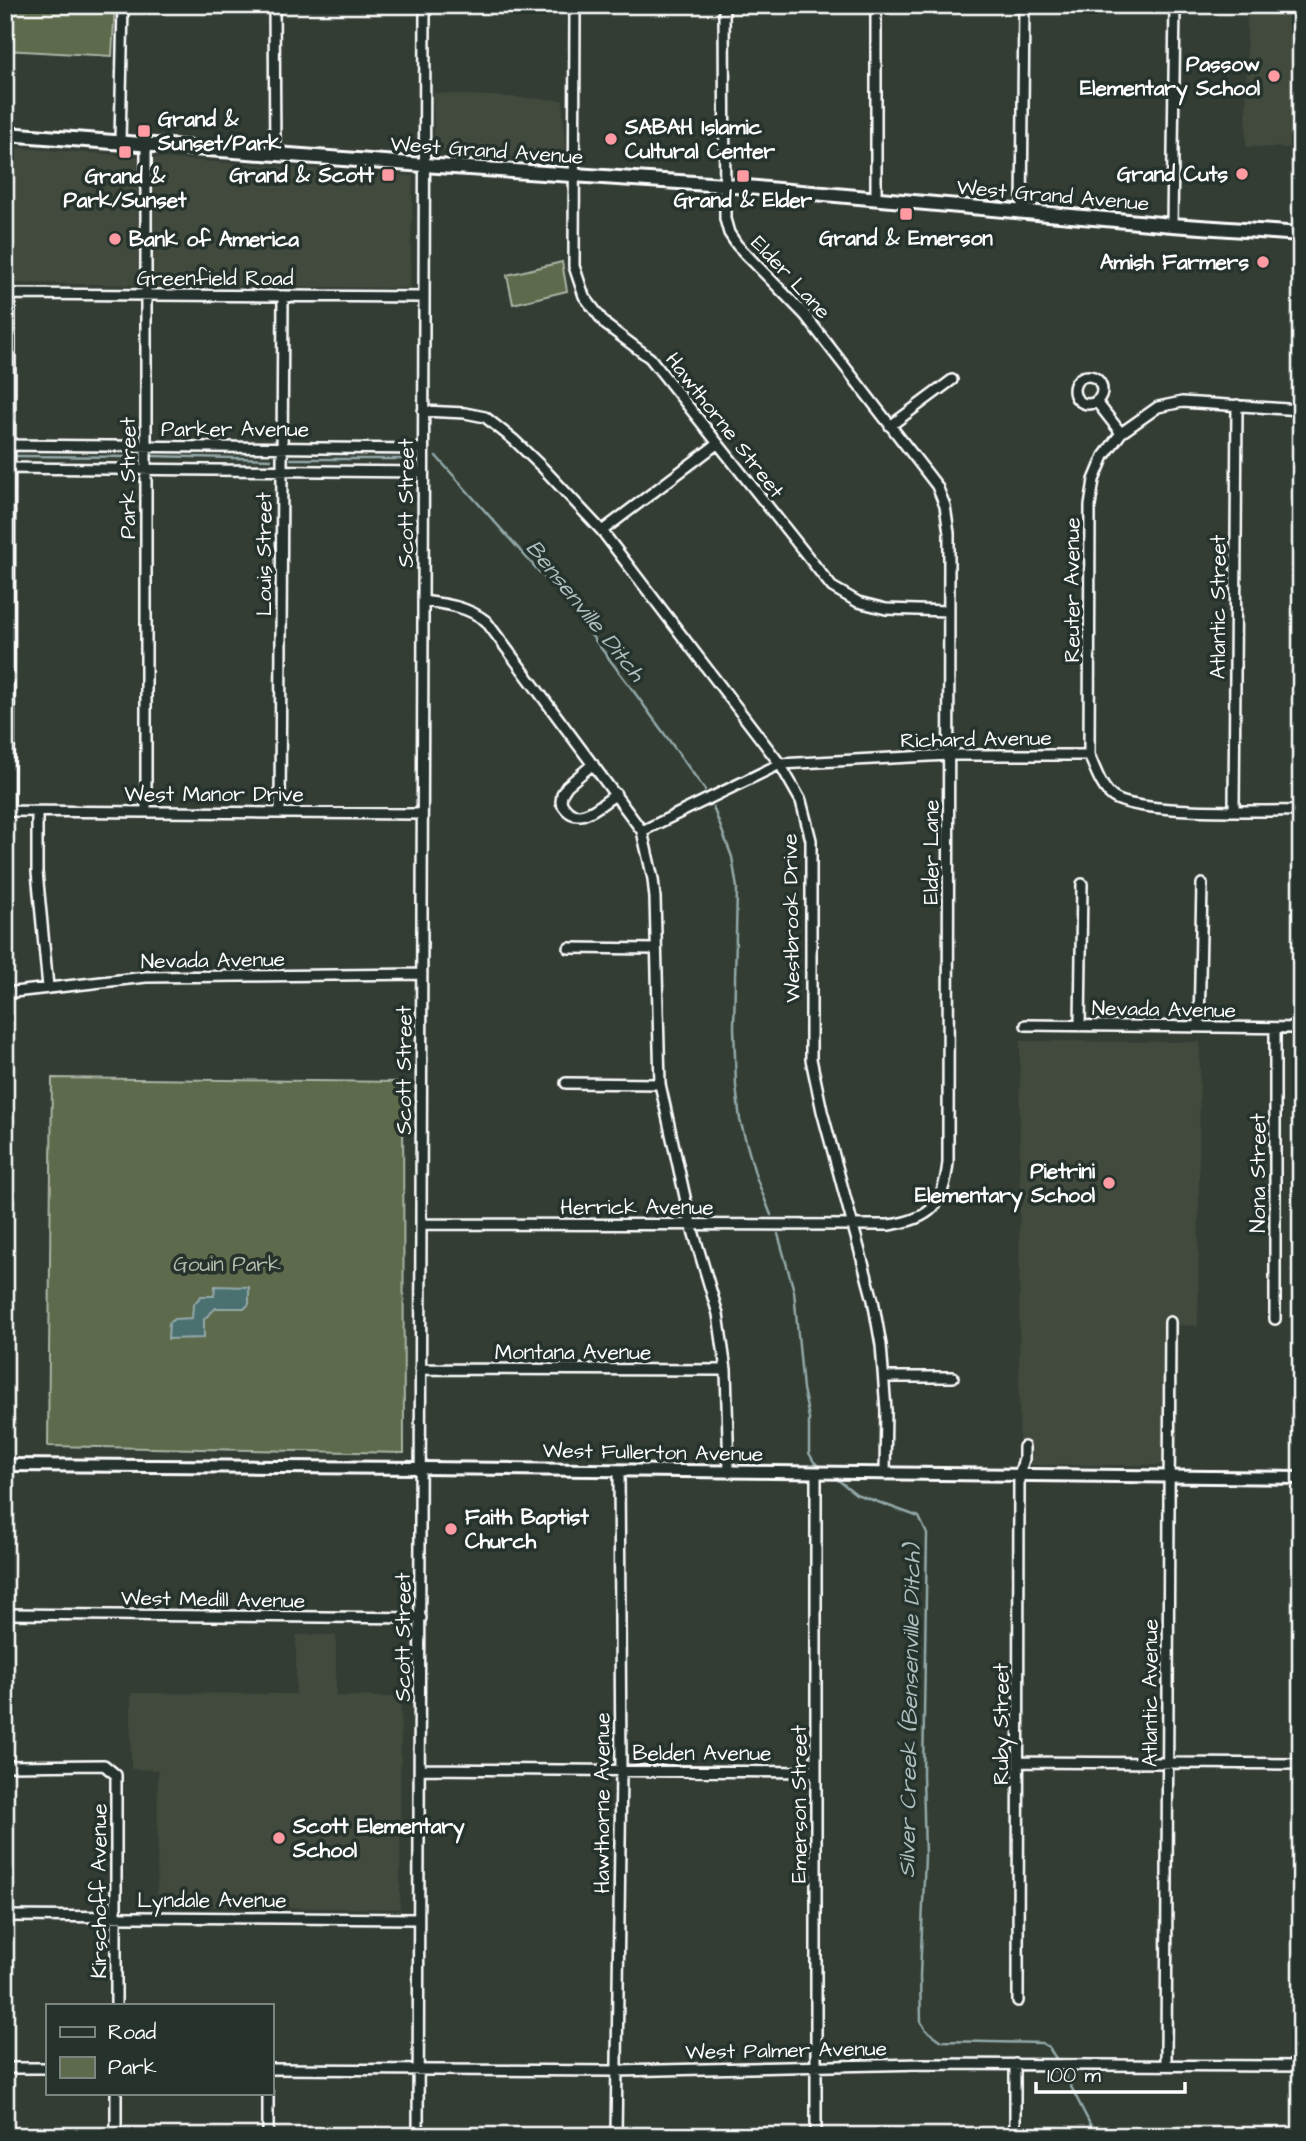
<svg xmlns="http://www.w3.org/2000/svg" width="1306" height="2141" viewBox="0 0 1306 2141" font-family="'Architects Daughter',sans-serif">
  <style>
    .built { fill: #43493d }
    .green { fill: #5d6a4c; stroke: #aeb4a6; stroke-width: 2 }
    .water { fill: #4b6f70; stroke: #93a9a9; stroke-width: 2 }
    .lines { fill: none; stroke-linecap: round; stroke-linejoin: round }
    .stream { stroke: #93a9a9; stroke-width: 2.5 }
    .minor-casing { stroke: #fff; stroke-width: 14 }
    .tertiary-casing { stroke: #fff; stroke-width: 16 }
    .secondary-casing { stroke: #fff; stroke-width: 18 }
    .minor { stroke: #26332d; stroke-width: 9 }
    .tertiary { stroke: #26332d; stroke-width: 10 }
    .secondary { stroke: #26332d; stroke-width: 12 }
    .poi-dot { fill: #ff9aa2; stroke: #26332d; stroke-width: 2.5 }
    .labels { text-anchor: middle; stroke-width: 7; stroke-linejoin: round; paint-order: stroke }
    .poi-label { font-size: 21px; font-weight: bold; fill: #fff; stroke: #26332d; text-anchor: end }
    .street-label { font-size: 21px; fill: #fff; stroke: #26332d }
    .park-label { font-size: 21px; fill: #b6bcae; stroke: #26332d }
    .water-label { font-size: 23px; font-style: italic; fill: #aebebf; stroke: #26332d }
  </style>
  <rect width="100%" height="100%" fill="#333d34"/>
  <filter id="ink" filterUnits="userSpaceOnUse"><feTurbulence type="fractalNoise" baseFrequency=".0143" numOctaves="2"/><feDisplacementMap in="SourceGraphic" scale="14" xChannelSelector="R" yChannelSelector="G"/><feConvolveMatrix kernelMatrix="1 2 1 2 8 2 1 2 1" color-interpolation-filters="sRGB"/></filter>
  <g filter="url(#ink)">
    <path class="built" d="M1247 5H1301V148L1246 147Z
      M433 93 563 100 565 160 435 151Z
      M5 147 413 176 410 288 5 283Z
      M1020 1041 1200 1042 1198 1326 1178 1325 1177 1465H1019Z
      M296 1635H336V1696L401 1697 400 1909 157 1906 158 1770 131 1769V1693L296 1694Z"/>
    <path class="green" d="M5 5H115L112 56 5 50Z
      M562 262 567 291 513 304 507 275Z
      M52 1078 403 1082 404 1453 48 1446Z"/>
    <path class="water" d="M215 1286 249 1287V1304L245 1308H216L204 1319V1338L168 1339 169 1323 174 1319 192 1318 193 1305 201 1296H214Z"/>
    <g class="lines">
      <path class="stream" d="M17 456 135 457
        M152 456 271 459
        M436 456 566 602 632 689 705 790
        M291 459H410
        M713 807 732 857 737 888 734 1027 736 1086 740 1120 756 1177 771 1215
        M778 1234 794 1291 803 1389 809 1418V1453L814 1462 822 1468
        M833 1476 856 1494 919 1517 927 1534 923 1774 925 1856 920 1976 921 2022 926 2030 942 2041 1042 2043 1048 2047 1058 2061
        M1061 2067 1096 2136"/>
      <defs>
        <path id="minor" d="M274 5 275 154
          M575 5 574 266 584 296 606 325 650 358 832 587 858 602 886 609 948 611
          M120 142 123 5
          M876 197V5
          M1022 211 1024 5
          M1172 225 1175 5
          M6 294 424 297
          M1074 390a14 14 0 1 1 28 0a14 14 0 1 1-28 0Z
          M1096 401 1121 433
          M1301 410 1182 402 1158 407 1121 433 1104 456 1094 480 1090 506 1089 755C1095 768 1101 788 1113 797 1138 815 1264 810 1301 811
          M423 411 465 413 485 417 514 440 543 468 602 531 780 764 801 801 811 840V1059L822 1111 873 1300 881 1345 886 1410 885 1474
          M890 426 952 380
          M5 445 423 449
          M5 468 423 472
          M602 531 717 444
          M423 601C446 604 466 606 486 621L642 831 653 879 655 898 660 1084 691 1224 718 1314 726 1370 729 1472
          M593 764 567 786 562 794 561 802C576 830 599 806 616 794
          M1234 810 1237 405
          M5 811 422 814
          M9 811 10 294
          M146 811V144
          M280 811 283 296
          M37 812V872L48 987
          M642 831 780 764 948 755H1089
          M569 948 655 949
          M5 993 146 977 422 974
          M1026 1025 1301 1028
          M1080 1026 1082 884
          M1199 1027 1202 884
          M566 1083 660 1084
          M421 1224 889 1225C932 1219 943 1205 948 1163L949 533 945 506 937 486 805 315 737 245 729 233 725 219 724 5
          M1275 1319V1028
          M420 1369 726 1370
          M884 1377H953
          M816 1473V2136
          M5 1614 421 1618
          M1018 1762 1301 1764
          M5 1766 104 1765 116 1775V2006
          M420 1769 816 1772
          M5 1916 418 1919
          M1018 2001 1019 1475 1024 1459V1447
          M1015 2064V2136
          M1166 2065 1170 1322
          M5 2068H47
          M271 2069 616 2071 924 2064 1301 2066
          M268 2094V2136
          M116 2136V2094
          M418 2136 425 5
          M616 2136 621 1770 619 1471"/>
        <path id="tertiary" d="M5 1465 420 1468 1301 1478"/>
        <path id="secondary" d="M5 134 438 166 724 185 1172 225 1301 234"/>
      </defs>
      <use href="#minor" class="minor-casing"/>
      <use href="#tertiary" class="tertiary-casing"/>
      <use href="#secondary" class="secondary-casing"/>
      <use href="#minor" class="minor"/>
      <use href="#tertiary" class="tertiary"/>
      <use href="#secondary" class="secondary"/>
    </g>
  </g>
  <g class="poi-dot">
    <circle cx="1274" cy="76" r="7"/>
    <rect x="137" y="124" width="14" height="14" rx="3.5"/>
    <circle cx="611" cy="139" r="7"/>
    <rect x="118" y="145" width="14" height="14" rx="3.5"/>
    <circle cx="1242" cy="174" r="7"/>
    <rect x="381" y="168" width="14" height="14" rx="3.5"/>
    <rect x="736" y="169" width="14" height="14" rx="3.5"/>
    <rect x="899" y="207" width="14" height="14" rx="3.5"/>
    <circle cx="115" cy="239" r="7"/>
    <circle cx="1263" cy="262" r="7"/>
    <circle cx="1109" cy="1183" r="7"/>
    <circle cx="451" cy="1529" r="7"/>
    <circle cx="279" cy="1838" r="7"/>
  </g>
  <g class="labels">
    <g class="poi-label">
      <text x="1260" y="71">Passow<tspan x="1260" dy="24">Elementary School</tspan></text>
      <text x="158" y="126" text-anchor="start">Grand &amp;<tspan x="158" dy="24">Sunset/Park</tspan></text>
      <text x="625" y="134" text-anchor="start">SABAH Islamic<tspan x="625" dy="24">Cultural Center</tspan></text>
      <text x="1228" y="181">Grand Cuts</text>
      <text x="374" y="182">Grand &amp; Scott</text>
      <text x="125" y="183" text-anchor="middle">Grand &amp;<tspan x="125" dy="24">Park/Sunset</tspan></text>
      <text x="743" y="207" text-anchor="middle">Grand &amp; Elder</text>
      <text x="906" y="245" text-anchor="middle">Grand &amp; Emerson</text>
      <text x="129" y="246" text-anchor="start">Bank of America</text>
      <text x="1249" y="269">Amish Farmers</text>
      <text x="1095" y="1178">Pietrini<tspan x="1095" dy="24">Elementary School</tspan></text>
      <text x="465" y="1524" text-anchor="start">Faith Baptist<tspan x="465" dy="24">Church</tspan></text>
      <text x="293" y="1833" text-anchor="start">Scott Elementary<tspan x="293" dy="24">School</tspan></text>
    </g>
    <g class="street-label">
      <text transform="translate(487 150) rotate(4)" y="7">West Grand Avenue</text>
      <text transform="translate(1053 195) rotate(5)" y="7">West Grand Avenue</text>
      <text transform="translate(791 277) rotate(47)" y="7">Elder Lane</text>
      <text x="215" y="285">Greenfield Road</text>
      <text transform="translate(725 425) rotate(52)" y="7">Hawthorne Street</text>
      <text x="235" y="436">Parker Avenue</text>
      <text transform="translate(128 478) rotate(-90)" y="7">Park Street</text>
      <text transform="translate(406 503) rotate(-90)" y="7">Scott Street</text>
      <text transform="translate(264 554) rotate(-90)" y="7">Louis Street</text>
      <text transform="translate(1072 590) rotate(-90)" y="7">Reuter Avenue</text>
      <text transform="translate(1218 607) rotate(-90)" y="7">Atlantic Street</text>
      <text transform="translate(976 739) rotate(-1)" y="7">Richard Avenue</text>
      <text x="214" y="801">West Manor Drive</text>
      <text transform="translate(931 852) rotate(-90)" y="7">Elder Lane</text>
      <text transform="translate(791 918) rotate(-91)" y="7">Westbrook Drive</text>
      <text transform="translate(213 960) rotate(-1)" y="7">Nevada Avenue</text>
      <text transform="translate(1164 1009) rotate(1)" y="7">Nevada Avenue</text>
      <text transform="translate(404 1070) rotate(-90)" y="7">Scott Street</text>
      <text transform="translate(1258 1173) rotate(-90)" y="7">Nona Street</text>
      <text x="637" y="1214">Herrick Avenue</text>
      <text x="573" y="1359">Montana Avenue</text>
      <text transform="translate(653 1452) rotate(1)" y="7">West Fullerton Avenue</text>
      <text transform="translate(213 1599) rotate(1)" y="7">West Medill Avenue</text>
      <text transform="translate(403 1637) rotate(-90)" y="7">Scott Street</text>
      <text transform="translate(1150 1693) rotate(-90)" y="7">Atlantic Avenue</text>
      <text transform="translate(1001 1724) rotate(-90)" y="7">Ruby Street</text>
      <text x="702" y="1760">Belden Avenue</text>
      <text transform="translate(602 1803) rotate(-90)" y="7">Hawthorne Avenue</text>
      <text transform="translate(799 1804) rotate(-90)" y="7">Emerson Street</text>
      <text transform="translate(99 1891) rotate(-90)" y="7">Kirschoff Avenue</text>
      <text x="212" y="1907">Lyndale Avenue</text>
      <text transform="translate(786 2050) rotate(-1)" y="7">West Palmer Avenue</text>
    </g>
    <g class="park-label">
      <text x="227" y="1271">Gouin Park</text>
    </g>
    <g class="water-label">
      <text transform="translate(586 610) rotate(51)" y="8">Bensenville Ditch</text>
      <text transform="translate(909 1711) rotate(-89)" y="8">Silver Creek (Bensenville Ditch)</text>
    </g>
  </g>
  <rect width="1306" height="2141" fill="none" stroke="#26332d" stroke-width="28"/>
  <rect x="14" y="14" width="1278" height="2113" fill="none" stroke="#fff" stroke-width="2.5" filter="url(#ink)"/>
  <rect x="46" y="2004" width="228" height="91" fill="#26332d" stroke="#7d8581" stroke-width="2"/>
  <rect x="60" y="2027" width="35" height="10" fill="#26332d" stroke="#7d8581" stroke-width="2"/>
  <text x="108" y="2039" font-size="21" fill="#ffffff">Road</text>
  <rect x="60" y="2057" width="35" height="21" fill="#5d6a4c" stroke="#7d8581" stroke-width="2"/>
  <text x="108" y="2074" font-size="21" fill="#ffffff">Park</text>
  <path d="M1036 2082v10h149v-10" fill="none" stroke="#ffffff" stroke-width="3.5"/>
  <text x="1047" y="2082" font-size="21" fill="#ffffff" stroke="#26332d" stroke-width="5" paint-order="stroke">100 m</text>
</svg>
